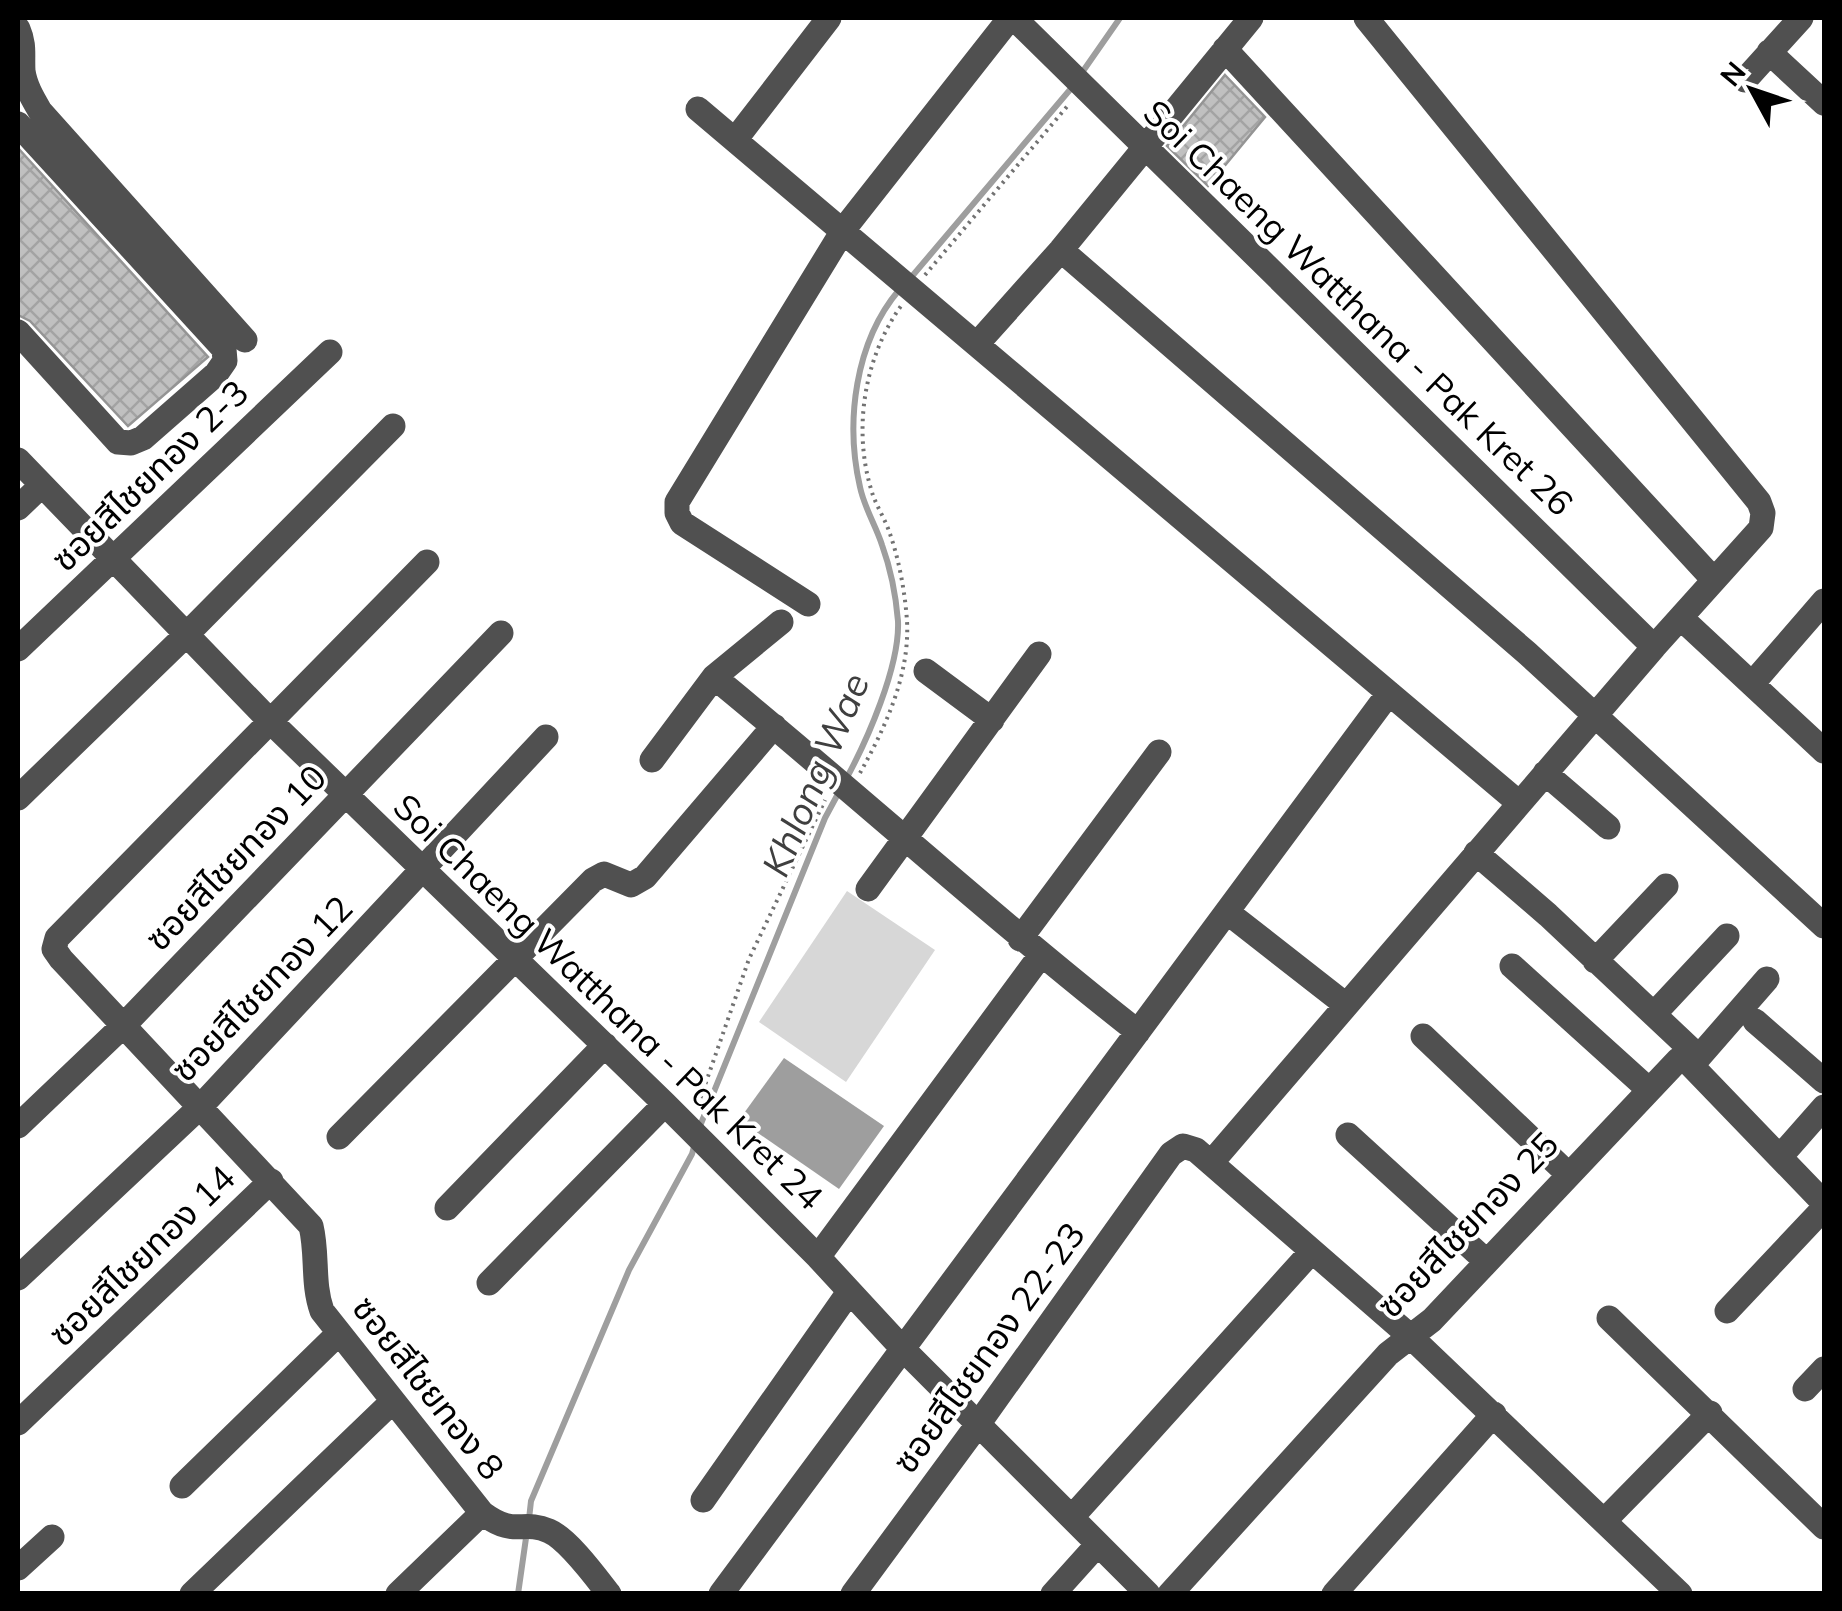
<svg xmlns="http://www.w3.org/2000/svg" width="1842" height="1611" viewBox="0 0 1842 1611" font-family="Mulish,'Noto Sans Thai',sans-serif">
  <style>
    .pitch { fill: #d7d7d7 }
    .water { fill: #9e9e9e }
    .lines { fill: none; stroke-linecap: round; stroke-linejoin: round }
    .stream { stroke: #9e9e9e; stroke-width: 6 }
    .building { fill: url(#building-cross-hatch); stroke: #949494; stroke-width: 2.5 }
    .path { stroke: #727272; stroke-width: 4; stroke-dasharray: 2.5 5; stroke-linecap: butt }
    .minor { stroke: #505050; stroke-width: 25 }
    .labels { text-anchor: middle; stroke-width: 8; stroke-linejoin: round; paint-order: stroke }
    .street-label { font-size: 35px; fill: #000; stroke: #fff }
    .water-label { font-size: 38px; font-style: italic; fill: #3f3f3f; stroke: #fff }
  </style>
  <defs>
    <pattern id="building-cross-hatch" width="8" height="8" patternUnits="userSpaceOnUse" patternTransform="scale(2.5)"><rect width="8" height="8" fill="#c0c0c0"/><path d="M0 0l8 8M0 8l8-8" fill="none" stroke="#a3a3a3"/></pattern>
  </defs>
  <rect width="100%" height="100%" fill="#fff"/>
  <path class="pitch" d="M847 891 935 950 846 1082 759 1022Z"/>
  <path class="water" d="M784 1058 884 1126 839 1189 739 1120Z"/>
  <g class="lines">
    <path class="stream" d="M1081 74 1120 18
      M908 281 1074 85
      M845 781C867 741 900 666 898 621 896 597 890 567 882 545 876 526 864 507 860 487 845 422 855 342 899 290
      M700 1126 825 818 839 792
      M529 1519 531 1501 629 1270 692 1154 695 1143
      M518 1594 527 1531"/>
  </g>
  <path class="building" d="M1225 75 1265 117 1208 186 1167 146Z
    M18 148 208 357 128 426 30 321 18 315Z"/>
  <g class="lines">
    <path class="path" d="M925 275 1070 103
      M860 773C885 728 910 675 907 621 905 592 899 559 889 531 884 517 875 504 871 489 853 429 864 358 901 306
      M698 1105 749 959 825 800"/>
    <path class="minor" d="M1014 18 1654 647
      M18 29C25 45 22 55 23 71 25 86 33 99 40 111L245 340
      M1225 49 1714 580
      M1769 52 1824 103
      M1745 80 1801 18
      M698 109 1519 803
      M18 124 224 349 225 361 216 374 143 438 131 443 118 442 18 332
      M735 140 829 18
      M1061 250 1527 653 1824 926
      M977 344 1061 250 1251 18
      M18 460 272 723 665 1104 818 1257 903 1349 1148 1594
      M18 508 42 485
      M427 562 57 938 54 949 61 959 311 1226C318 1255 312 1283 322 1311L482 1513C516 1538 521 1519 549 1531 568 1539 595 1576 609 1594
      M808 604 682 523 677 513V502L844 229 1010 18
      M1681 618 1824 751
      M18 649 330 352
      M926 671 992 720
      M714 677C857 794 993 918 1138 1032
      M1752 684 1824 601
      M652 760 714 677 781 622
      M1545 773 1608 827
      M18 798 186 635 393 426
      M1476 853 1548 915 1699 1057 1767 979
      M868 889 1039 654
      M1227 912 1346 1005
      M1020 939 1159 752
      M1595 961 1666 886
      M1512 966 1647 1088
      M1654 1014 1727 936
      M1755 1021 1824 1081
      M1423 1036 1568 1174
      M18 1126 125 1024 501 633
      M1348 1135 1486 1261
      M339 1137 593 880 604 874 631 885 645 877 774 726
      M1780 1157 1824 1107
      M1211 1163 1654 647 1761 528 1763 513 1759 502 1366 18
      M447 1208 605 1045
      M818 1257 1041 955
      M18 1278 201 1106 546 737
      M489 1283 665 1104
      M1727 1311 1824 1208
      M1609 1318 1824 1527
      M1805 1389 1824 1369
      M18 1423 271 1181
      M182 1486 339 1333
      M703 1500 849 1292
      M1072 1517 1312 1251
      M1605 1520 1710 1413
      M18 1568 52 1537
      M192 1594 393 1401
      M398 1594 482 1513
      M721 1594 1389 693
      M853 1594 979 1423 1171 1154 1183 1146 1196 1150 1411 1337 1680 1594
      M1053 1594 1098 1544
      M1170 1594 1388 1354 1432 1320 1678 1060 1688 1062 1824 1203
      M1334 1594 1494 1414"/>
  </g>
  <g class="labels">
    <g class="street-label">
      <text transform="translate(1358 308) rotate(44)" y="12">Soi Chaeng Watthana - Pak Kret 26</text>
      <text transform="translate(150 476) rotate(-44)" y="12">ซอยสีไชยทอง 2-3</text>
      <text transform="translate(236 858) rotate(-46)" y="12">ซอยสีไชยทอง 10</text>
      <text transform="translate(262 989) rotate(-46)" y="12">ซอยสีไชยทอง 12</text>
      <text transform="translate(608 1002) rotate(44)" y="12">Soi Chaeng Watthana - Pak Kret 24</text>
      <text transform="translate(1468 1225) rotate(-46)" y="12">ซอยสีไชยทอง 25</text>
      <text transform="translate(142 1256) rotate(-44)" y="12">ซอยสีไชยทอง 14</text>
      <text transform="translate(989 1348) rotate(-54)" y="12">ซอยสีไชยทอง 22-23</text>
      <text transform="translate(428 1388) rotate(52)" y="12">ซอยสีไชยทอง 8</text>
    </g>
    <g class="water-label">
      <text transform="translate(816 775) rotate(-67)" y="13">Khlong Wae</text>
    </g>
  </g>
  <rect width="1842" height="1611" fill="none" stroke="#000000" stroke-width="40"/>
  <g transform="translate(1752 90) rotate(310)" stroke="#ffffff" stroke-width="8" paint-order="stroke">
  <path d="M0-8L18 38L0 25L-18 38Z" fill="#000000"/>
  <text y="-15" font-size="28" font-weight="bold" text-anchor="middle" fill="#000000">N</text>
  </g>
</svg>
